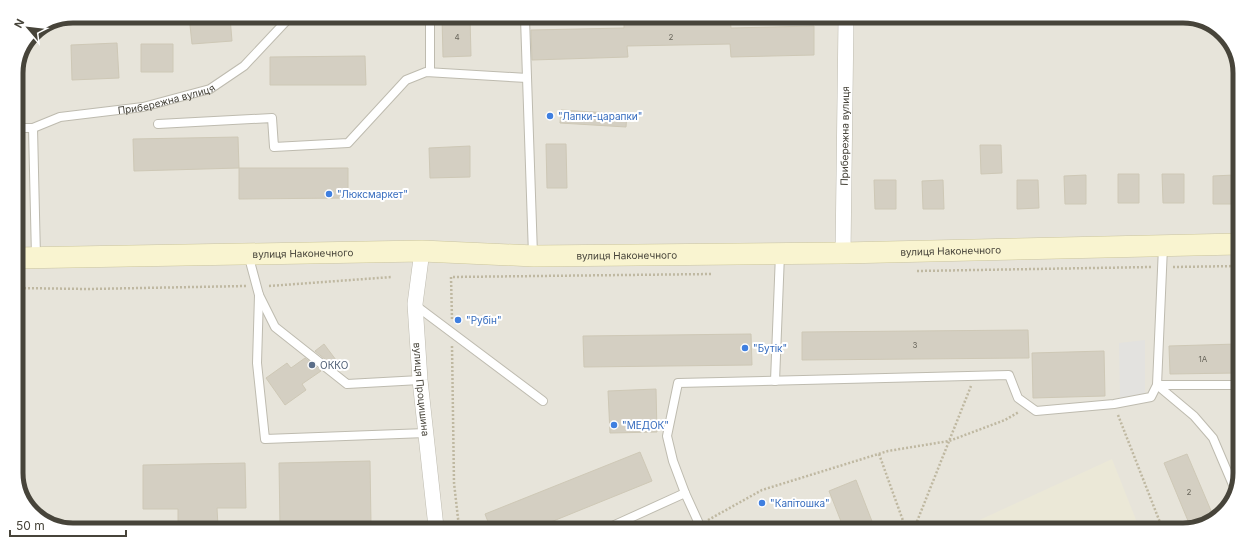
<svg xmlns="http://www.w3.org/2000/svg" width="1256" height="546" viewBox="0 0 1256 546" font-family="Inter,sans-serif">
  <style>
    .residential { fill: #e7e4da }
    .education { fill: #ebe8d7 }
    .green { fill: #cbe3b9 }
    .parking { fill: #e3e2df }
    .building { fill: #d4cfc2; stroke: #cec8b6 }
    .lines { fill: none; stroke-linecap: round; stroke-linejoin: round }
    .lane-casing { stroke: #bebbaf; stroke-width: 10 }
    .street-casing { stroke: #bebbaf; stroke-width: 16 }
    .secondary-casing { stroke: #cbc59e; stroke-width: 22 }
    .path { stroke: #bfb8a1; stroke-width: 2.5; stroke-dasharray: 2 2; stroke-linecap: butt }
    .lane { stroke: #fff; stroke-width: 8 }
    .street { stroke: #fff; stroke-width: 15 }
    .secondary { stroke: #f9f4d0; stroke-width: 21 }
    .shop-dot { fill: #3f7fe0; stroke: #fff; stroke-width: 1.5 }
    .service-dot { fill: #5c6f8a; stroke: #fff; stroke-width: 1.5 }
    .labels { text-anchor: middle; stroke-width: 4; stroke-linejoin: round; paint-order: stroke }
    .number-label { font-size: 8px; fill: #6a675c }
    .street-label { font-size: 10px; fill: #47443a; stroke: #fff }
    .shop-label { font-size: 10px; fill: #366cbe; stroke: #fff; text-anchor: start }
    .service-label { font-size: 10px; fill: #4e5e75; stroke: #fff; text-anchor: start }
    .rim { fill: none; stroke: #47443a; stroke-width: 5 }
  </style>
  <rect width="100%" height="100%" fill="#f4f2eb"/>
  <path class="residential" d="M73 16 1205 20 1228 38 1240 69 1236 495 1215 520 1183 530 51 526 28 508 16 477V70L33 33Z"/>
  <path class="education" d="M1112 459 1140 530 960 529Z"/>
  <path class="green" d="M73 16H115L62 20Z"/>
  <path class="parking" d="M1145 340V396L1120 398 1119 343Z"/>
  <path class="building" d="M189 16 230 17 232 41 192 44Z
    M442 17H470L471 56 443 57Z
    M624 18H730L731 28 814 26V55L731 57 730 44 627 46 628 57 532 60 531 30 624 28Z
    M117 43 119 78 72 80 71 45Z
    M141 44H173V72H141Z
    M365 56 366 85H270V57Z
    M561 110 627 114 626 127 560 123Z
    M238 137 239 168 134 171 133 139Z
    M546 144H566L567 188H547Z
    M980 145H1001L1002 173 981 174Z
    M470 146V177L430 178 429 148Z
    M239 168H348V198L239 199Z
    M1118 174H1139V203H1118Z
    M1162 174H1184V203H1163Z
    M1086 175V204H1065L1064 176Z
    M1234 175 1235 204H1213V176Z
    M874 180H896V209H875Z
    M943 180 944 209H923L922 181Z
    M1017 180H1038L1039 208 1017 209Z
    M1028 330 1029 358 802 360V332Z
    M751 334 752 365 584 367 583 336Z
    M324 344 336 360 331 364 315 351Z
    M1237 344V373L1170 374 1169 346Z
    M1104 351 1105 396 1033 398 1032 353Z
    M305 358 321 371 302 384 306 390 285 405 266 378 287 363 291 368Z
    M656 389 657 432 610 433 608 391Z
    M640 452 652 481 536 528 490 527 485 514Z
    M1187 454 1215 520 1191 528 1164 463Z
    M370 461 371 524 280 526 279 463Z
    M245 463 246 508H217L218 526H178V509H143V465Z
    M856 480 875 529H844L829 491Z"/>
  <g class="lines">
    <defs>
      <g id="lane">
        <path d="M430 17V72"/>
        <path d="M525 18 533 255"/>
        <path d="M158 124 272 118 274 147 348 143 406 80 426 72 527 78"/>
        <path id="s1" d="M16 128H33L60 117 143 107 210 89 244 66 290 17"/>
        <path d="M33 128 36 257"/>
        <path d="M1163 247 1157 385 1194 416 1213 438 1236 492"/>
        <path d="M248 254 259 295 275 327 347 384 420 380"/>
        <path d="M259 295 257 363 265 439 426 433"/>
        <path d="M415 305 543 401"/>
        <path d="M775 381 780 254"/>
        <path d="M608 528 685 493"/>
        <path d="M701 528 685 493 673 461 667 436 678 383 1009 375 1018 398 1036 411 1114 404 1151 397 1157 385H1237"/>
      </g>
      <g id="street">
        <path id="s2" d="M422 251 415 304 420 380 436 527"/>
        <path id="s3" d="M843 253 846 19"/>
      </g>
      <g id="secondary">
        <path id="s4" d="M16 258 422 251 534 256 843 253 1238 244"/>
      </g>
    </defs>
    <use href="#lane" class="lane-casing"/>
    <use href="#street" class="street-casing"/>
    <use href="#secondary" class="secondary-casing"/>
    <path class="path" d="M1173 267 1238 266
      M917 271 1152 267
      M269 286 392 277
      M16 288 89 289 246 286
      M452 319 451 277 712 274
      M452 346 454 483 459 527
      M1118 415 1163 530
      M879 454 906 529
      M708 520 762 490 888 451 949 441 1005 420 1019 412
      M914 529 971 386"/>
    <use href="#lane" class="lane"/>
    <use href="#street" class="street"/>
    <use href="#secondary" class="secondary"/>
  </g>
  <g class="shop-dot">
    <circle cx="550" cy="116" r="4"/>
    <circle cx="329" cy="194" r="4"/>
    <circle cx="458" cy="320" r="4"/>
    <circle cx="745" cy="348" r="4"/>
    <circle cx="614" cy="425" r="4"/>
    <circle cx="762" cy="503" r="4"/>
  </g>
  <circle class="service-dot" cx="312" cy="365" r="4"/>
  <g class="labels">
    <g class="number-label">
      <text x="457" y="40">4</text>
      <text x="671" y="40">2</text>
      <text x="915" y="348">3</text>
      <text x="1203" y="362">1А</text>
      <text x="1189" y="495">2</text>
    </g>
    <g class="street-label">
      <text dy="4" stroke="none"><textPath href="#s1" startOffset="154">Прибережна вулиця</textPath></text>
      <text dy="4" stroke="none"><textPath href="#s3" startOffset="117">Прибережна вулиця</textPath></text>
      <text dy="4" stroke="none"><textPath href="#s4" startOffset="935">вулиця Наконечного</textPath></text>
      <text dy="4" stroke="none"><textPath href="#s4" startOffset="287">вулиця Наконечного</textPath></text>
      <text dy="4" stroke="none"><textPath href="#s4" startOffset="611">вулиця Наконечного</textPath></text>
      <text dy="4" stroke="none"><textPath href="#s2" startOffset="139">вулиця Процишина</textPath></text>
    </g>
    <g class="shop-label">
      <text x="558" y="120">"Лапки-царапки"</text>
      <text x="337" y="198">"Люксмаркет"</text>
      <text x="466" y="324">"Рубін"</text>
      <text x="753" y="352">"Бутік"</text>
      <text x="622" y="429">"МЕДОК"</text>
      <text x="770" y="507">"Капітошка"</text>
    </g>
    <g class="service-label">
      <text x="320" y="369">ОККО</text>
    </g>
  </g>
  <path d="M0 0H1256V546H0ZM73 23H1183A50 50 0 0 1 1233 73V473A50 50 0 0 1 1183 523H73A50 50 0 0 1 23 473V73A50 50 0 0 1 73 23Z" fill="#fff" fill-rule="evenodd"/>
  <path class="rim" d="M73 23H1183A50 50 0 0 1 1233 73V473A50 50 0 0 1 1183 523H73A50 50 0 0 1 23 473V73A50 50 0 0 1 73 23Z"/>
  <g transform="translate(28 28) rotate(298)" stroke="#ffffff" stroke-width="3" paint-order="stroke">
  <path d="M0-3L7 15L0 10L-7 15Z" fill="#47443a"/>
  <text y="-6" font-size="11" font-weight="bold" text-anchor="middle" fill="#47443a">N</text>
  </g>
  <path d="M10 530v6h116v-6" fill="none" stroke="#47443a" stroke-width="2"/>
  <text x="16" y="530" font-size="12" fill="#47443a" stroke="#ffffff" stroke-width="3" paint-order="stroke">50 m</text>
</svg>
